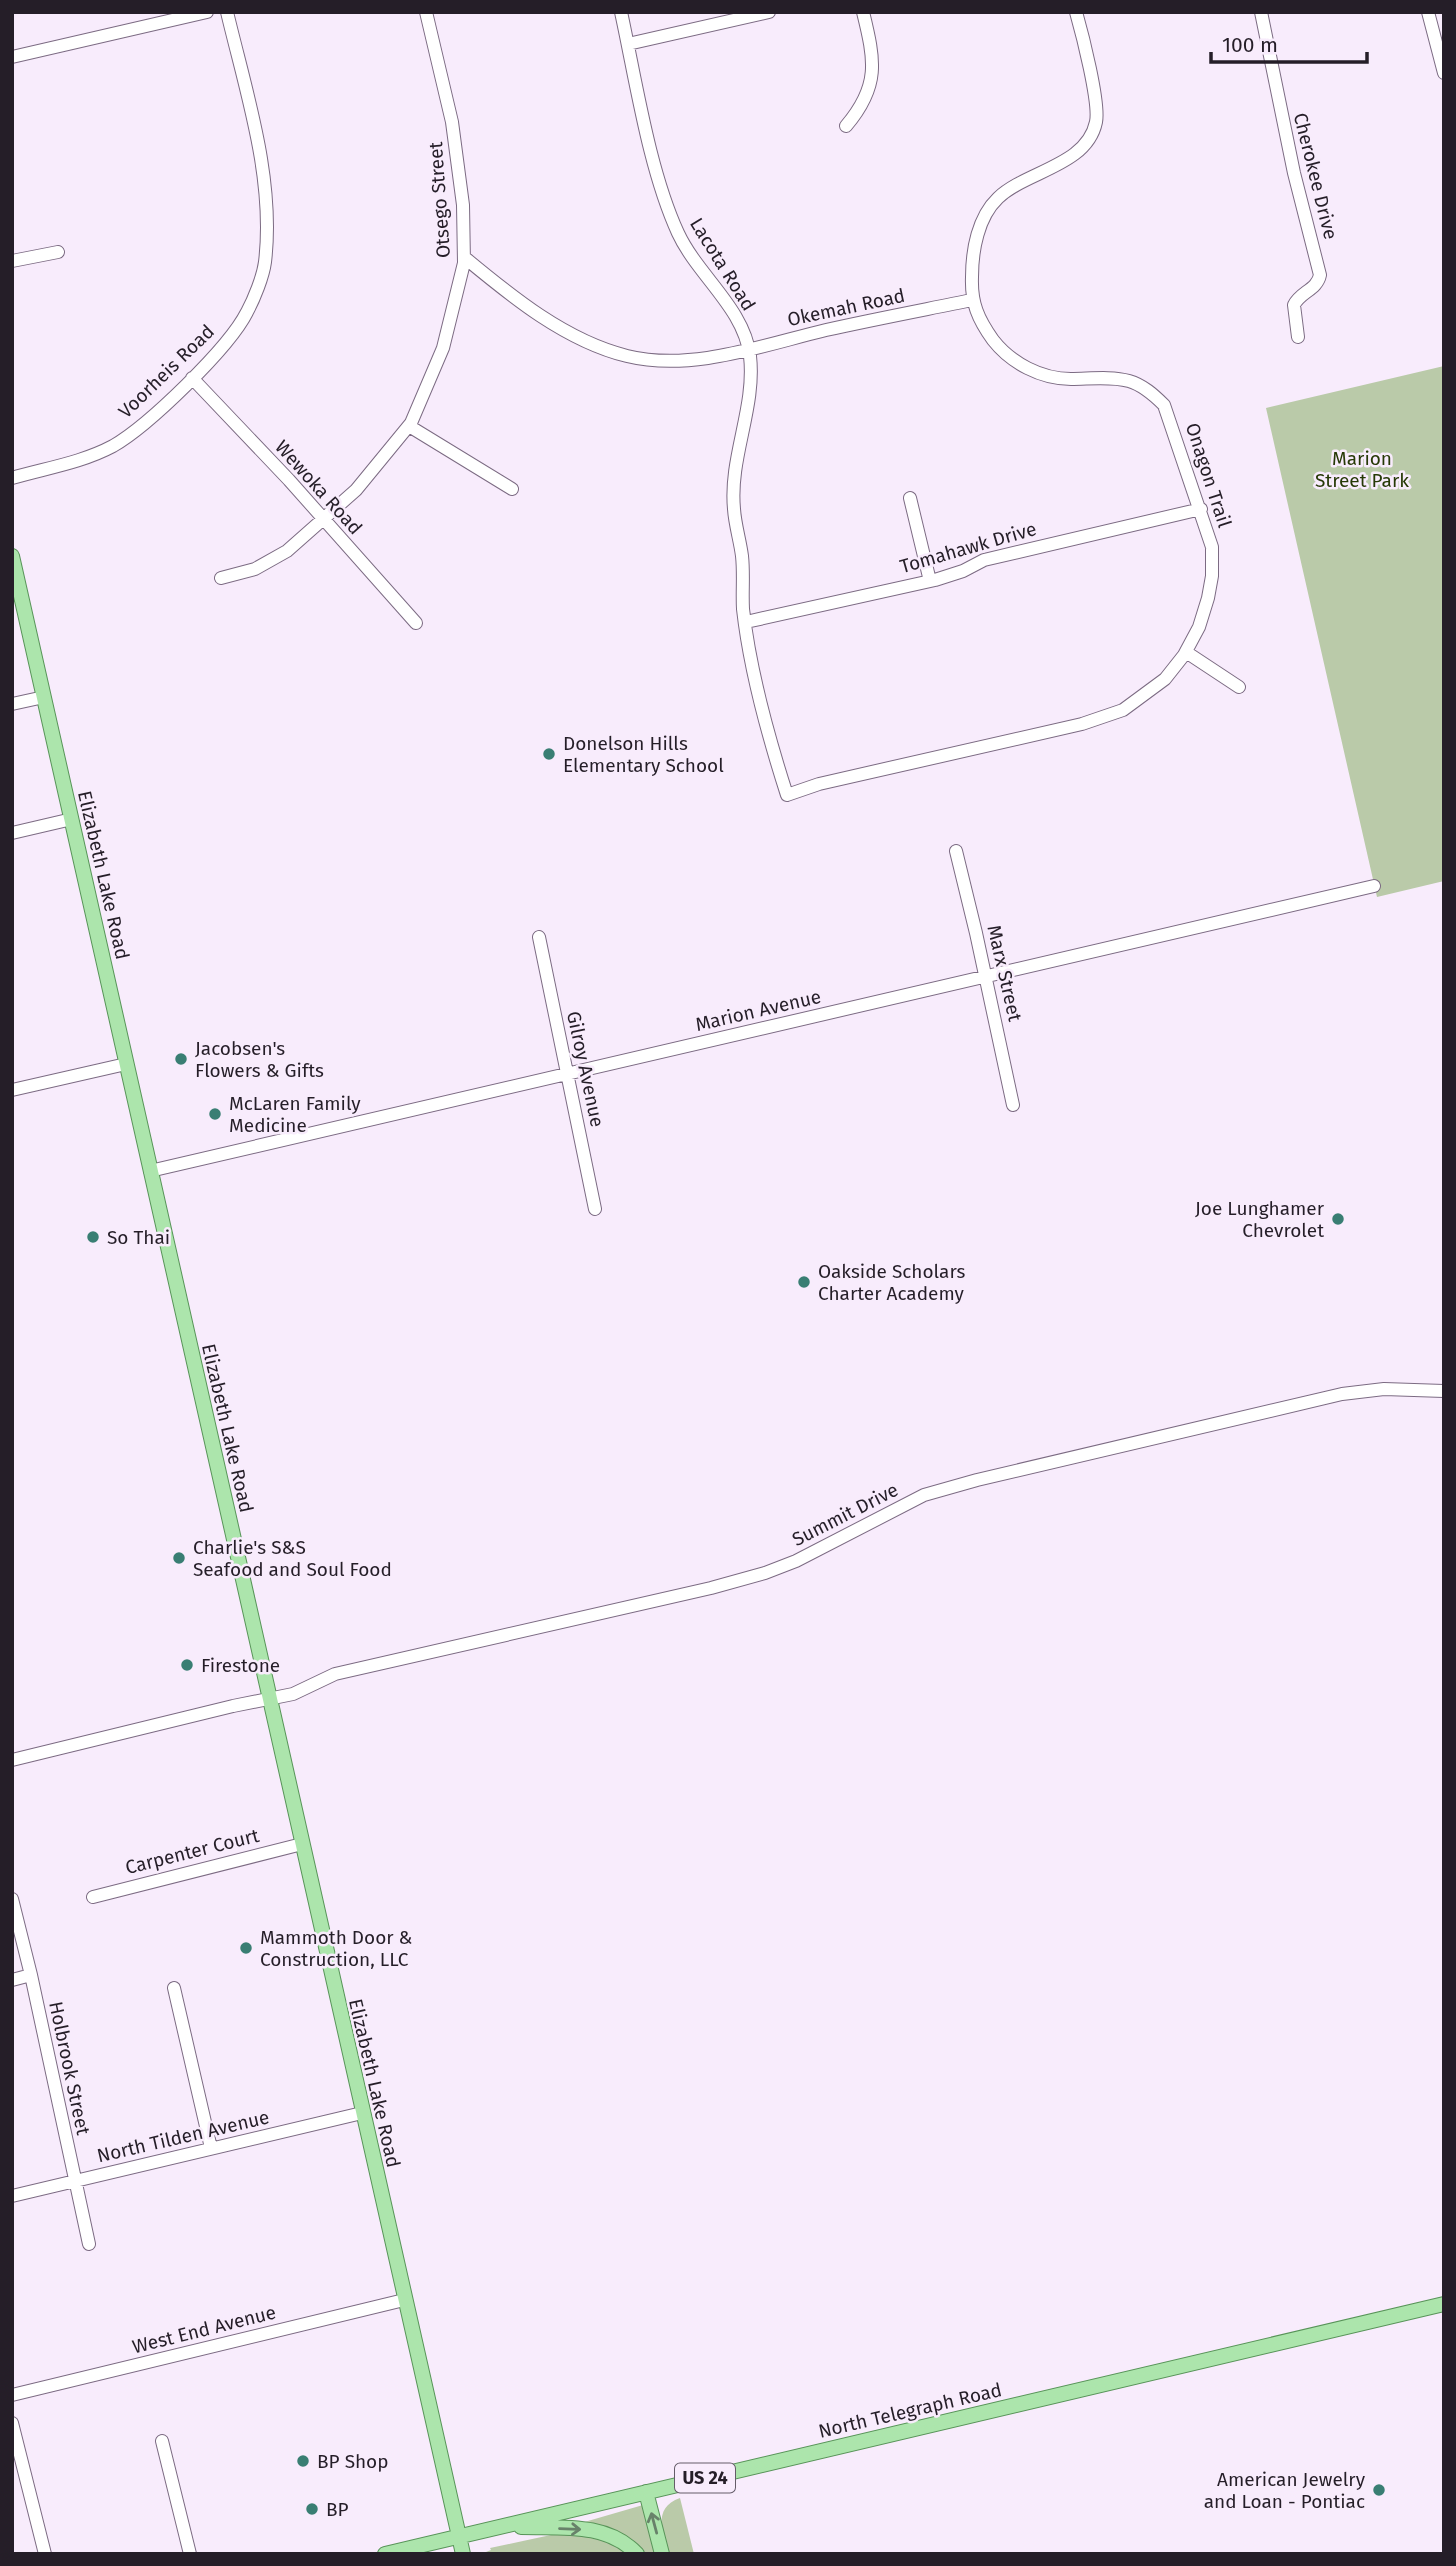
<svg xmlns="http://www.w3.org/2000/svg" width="1456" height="2566" viewBox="0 0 1456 2566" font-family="'Fira Sans',sans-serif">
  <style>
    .green { fill: #bacaa9 }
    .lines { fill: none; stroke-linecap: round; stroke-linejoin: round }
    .minor-casing { stroke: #7c6b83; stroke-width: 14 }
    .major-casing { stroke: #589459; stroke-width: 16 }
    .minor { stroke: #fff; stroke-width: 12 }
    .major { stroke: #ace5ac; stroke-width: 14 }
    .oneway { stroke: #68826a }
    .poi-dot { fill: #397e73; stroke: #f8ecfc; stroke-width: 2.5 }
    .labels { text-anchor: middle; stroke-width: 5; stroke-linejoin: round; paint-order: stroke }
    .shield { fill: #f8ecfc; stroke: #645c68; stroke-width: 2 }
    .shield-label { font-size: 18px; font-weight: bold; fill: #251e28 }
    .street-label { font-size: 19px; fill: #251e28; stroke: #f8ecfc }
    .park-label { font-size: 19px; fill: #263906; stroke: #f8ecfc }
    .poi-label { font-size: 19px; fill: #251e28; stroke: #f8ecfc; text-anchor: start }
  </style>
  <rect width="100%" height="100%" fill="#f8ecfc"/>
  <path class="green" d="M1444 366V881L1377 897 1266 408Z
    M680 2498 694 2554H667C662 2532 653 2507 680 2498Z
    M643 2505 658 2554H645L636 2545 581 2523Z
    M565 2532 592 2533 632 2554H481L491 2550 490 2548Z"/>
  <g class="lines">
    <defs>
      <path id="minor" d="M621 12C636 81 649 170 678 233 698 276 744 308 750 356 756 408 729 457 734 509 735 525 740 540 742 556 744 574 742 592 743 609 750 672 768 736 787 795L819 784 1082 724 1123 710 1165 679 1184 655 1199 627 1208 598 1212 576V547L1164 405C1154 395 1143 385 1129 381 1111 376 1089 379 1071 379 1041 379 1011 363 993 340 978 319 971 303 972 277 972 250 978 217 998 198 1026 171 1087 166 1096 122 1100 103 1082 33 1076 12
        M1261 12 1294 173 1320 275C1317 290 1300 292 1294 305L1298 337
        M1428 12 1444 73
        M628 44 769 12
        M12 57 207 12
        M846 126C880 86 875 61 863 12
        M464 257C512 297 566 341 627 356 692 372 763 345 826 330 875 319 923 310 972 300
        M12 261 58 252
        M192 378 289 480 416 623
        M409 426 512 489
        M12 478C46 468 81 463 113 446 148 426 229 348 247 312 254 299 263 277 265 262 275 179 246 92 227 12
        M910 498 930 581
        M221 578 255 569 287 551 356 490 411 423 443 348 464 263 463 205 452 122 426 12
        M746 622 935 580 963 571 984 560 1201 509
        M1186 652 1239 687
        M12 704 44 697
        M12 833 72 819
        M956 851 976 933 1013 1105
        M539 937 595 1209
        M12 1090 126 1064
        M150 1171 1374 886
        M12 1760 233 1706 293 1694 335 1674 711 1588 765 1573 796 1561 924 1495 977 1480 1342 1394 1384 1389 1444 1391
        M93 1897 302 1844
        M12 1899 31 1975 89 2244
        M12 1980 31 1975
        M174 1988 211 2148
        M12 2196 362 2113
        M12 2395 404 2300
        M12 2423 45 2554
        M162 2441 190 2554"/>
      <path id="major" d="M12 556 463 2554
        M646 2492 662 2554
        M521 2527C561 2528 607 2522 637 2554
        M385 2554 1444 2304"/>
    </defs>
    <use href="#minor" class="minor-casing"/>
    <use href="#major" class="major-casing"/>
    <use href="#minor" class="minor"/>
    <use href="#major" class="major"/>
  </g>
  <defs><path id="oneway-shaft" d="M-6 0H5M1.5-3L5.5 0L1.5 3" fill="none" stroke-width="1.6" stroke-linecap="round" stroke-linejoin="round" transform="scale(1.75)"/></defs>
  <g class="oneway">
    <use href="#oneway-shaft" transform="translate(654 2523) rotate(-105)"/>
    <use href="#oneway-shaft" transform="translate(570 2529) rotate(2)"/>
  </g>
  <g class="poi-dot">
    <circle cx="549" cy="754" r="7"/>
    <circle cx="181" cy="1059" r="7"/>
    <circle cx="215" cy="1114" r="7"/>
    <circle cx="1338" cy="1219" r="7"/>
    <circle cx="93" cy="1237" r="7"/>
    <circle cx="804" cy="1282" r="7"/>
    <circle cx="179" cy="1558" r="7"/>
    <circle cx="187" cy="1665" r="7"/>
    <circle cx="246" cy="1948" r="7"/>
    <circle cx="303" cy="2461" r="7"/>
    <circle cx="1379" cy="2490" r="7"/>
    <circle cx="312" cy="2509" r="7"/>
  </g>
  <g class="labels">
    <rect class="shield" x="675" y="2463.5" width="60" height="29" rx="5"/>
    <g class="shield-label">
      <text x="705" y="2484">US 24</text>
    </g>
    <g class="street-label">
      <text transform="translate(1316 176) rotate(76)" y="7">Cherokee Drive</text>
      <text transform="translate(439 200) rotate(-94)" y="7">Otsego Street</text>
      <text transform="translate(723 264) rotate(58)" y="7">Lacota Road</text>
      <text transform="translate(846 307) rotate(-12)" y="7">Okemah Road</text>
      <text transform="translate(166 371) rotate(-44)" y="7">Voorheis Road</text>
      <text transform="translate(1209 475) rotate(72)" y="7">Onagon Trail</text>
      <text transform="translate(319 487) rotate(48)" y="7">Wewoka Road</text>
      <text transform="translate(968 547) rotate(-16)" y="7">Tomahawk Drive</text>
      <text transform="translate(104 875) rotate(77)" y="7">Elizabeth Lake Road</text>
      <text transform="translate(1005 973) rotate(77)" y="7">Marx Street</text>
      <text transform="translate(758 1010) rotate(-13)" y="7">Marion Avenue</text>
      <text transform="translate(586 1069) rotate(78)" y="7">Gilroy Avenue</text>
      <text transform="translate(228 1428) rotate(77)" y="7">Elizabeth Lake Road</text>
      <text transform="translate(845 1514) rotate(-27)" y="7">Summit Drive</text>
      <text transform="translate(192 1851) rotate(-14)" y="7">Carpenter Court</text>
      <text transform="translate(70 2068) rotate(78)" y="7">Holbrook Street</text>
      <text transform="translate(375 2083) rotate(77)" y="7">Elizabeth Lake Road</text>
      <text transform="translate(183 2136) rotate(-13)" y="7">North Tilden Avenue</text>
      <text transform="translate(204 2329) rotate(-14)" y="7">West End Avenue</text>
      <text transform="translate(910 2410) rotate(-13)" y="7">North Telegraph Road</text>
    </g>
    <g class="park-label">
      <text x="1362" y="465">Marion<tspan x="1362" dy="22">Street Park</tspan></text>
    </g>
    <g class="poi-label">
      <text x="563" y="750">Donelson Hills<tspan x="563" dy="22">Elementary School</tspan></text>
      <text x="195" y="1055">Jacobsen's<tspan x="195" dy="22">Flowers &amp; Gifts</tspan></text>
      <text x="229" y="1110">McLaren Family<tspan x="229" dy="22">Medicine</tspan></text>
      <text x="1324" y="1215" text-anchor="end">Joe Lunghamer<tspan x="1324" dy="22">Chevrolet</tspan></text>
      <text x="107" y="1244">So Thai</text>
      <text x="818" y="1278">Oakside Scholars<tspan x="818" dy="22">Charter Academy</tspan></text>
      <text x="193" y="1554">Charlie's S&amp;S<tspan x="193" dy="22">Seafood and Soul Food</tspan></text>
      <text x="201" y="1672">Firestone</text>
      <text x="260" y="1944">Mammoth Door &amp;<tspan x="260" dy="22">Construction, LLC</tspan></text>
      <text x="317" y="2468">BP Shop</text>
      <text x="1365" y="2486" text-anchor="end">American Jewelry<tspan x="1365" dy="22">and Loan - Pontiac</tspan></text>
      <text x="326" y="2516">BP</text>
    </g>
  </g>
  <rect width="1456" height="2566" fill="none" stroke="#251e28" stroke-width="28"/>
  <path d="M1211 52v10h156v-10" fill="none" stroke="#251e28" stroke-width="3.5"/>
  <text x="1222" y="52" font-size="21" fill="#251e28" stroke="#f8ecfc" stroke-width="5" paint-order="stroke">100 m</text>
</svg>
